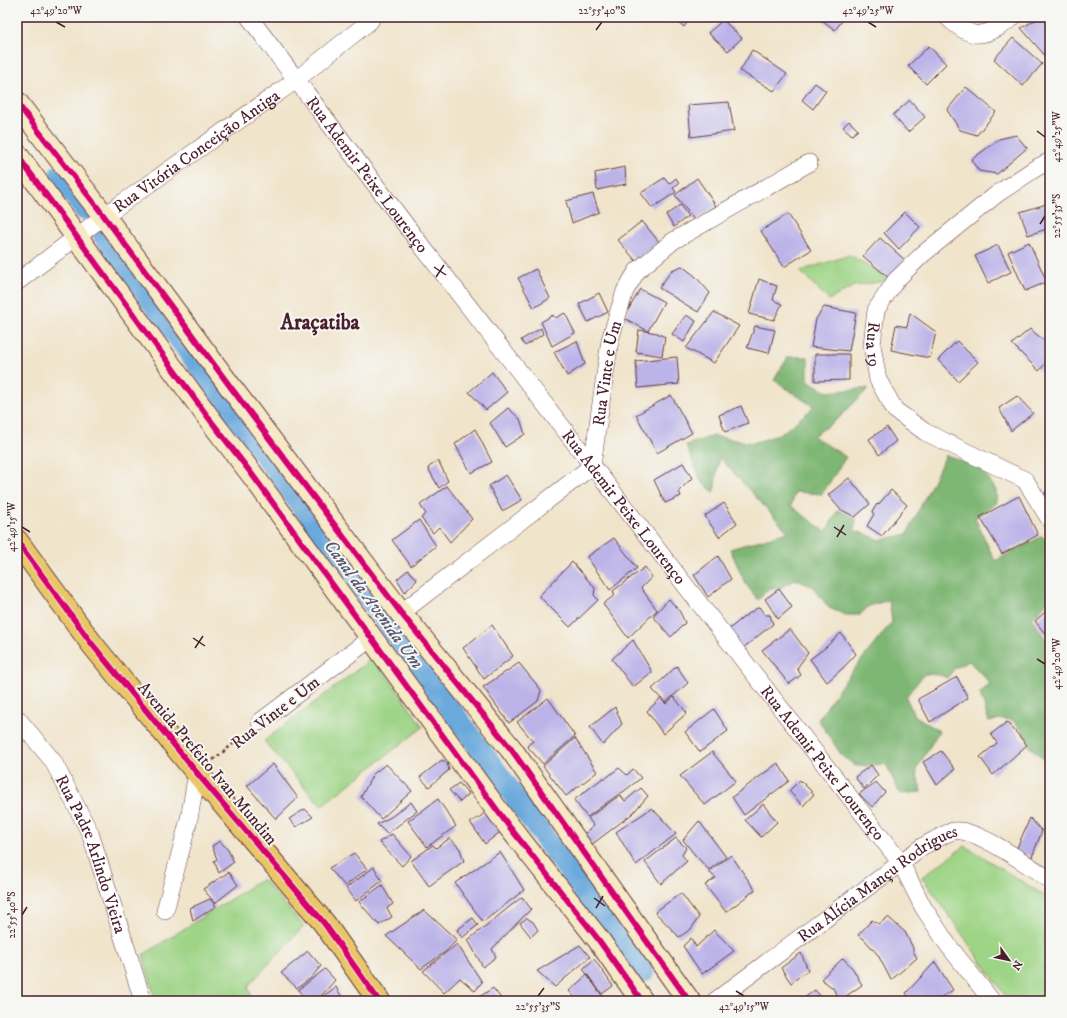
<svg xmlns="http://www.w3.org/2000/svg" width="1067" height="1018" viewBox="0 0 1067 1018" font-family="'IM FELL DW Pica',serif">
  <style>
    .green { fill: #9ed486; stroke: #747a58 }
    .forest { fill: #7eb673; stroke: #646a4f }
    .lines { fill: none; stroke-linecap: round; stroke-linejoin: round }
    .canal { stroke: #6aa9dc; stroke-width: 22 }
    .building { fill: #bcb4e8 }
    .street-casing { stroke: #633d43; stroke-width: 18 }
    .secondary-casing { stroke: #633d43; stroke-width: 24 }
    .primary-casing { stroke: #633d43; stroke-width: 24 }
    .path { stroke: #633d43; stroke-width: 2.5; stroke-dasharray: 3 3; stroke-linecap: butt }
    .street { stroke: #fff; stroke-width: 17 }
    .secondary { stroke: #f6e9c3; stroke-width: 22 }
    .primary { stroke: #e9c769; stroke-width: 22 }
    .cycleway-casing { stroke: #f6f6f2; stroke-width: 8 }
    .cycleway { stroke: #d6006c; stroke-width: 6 }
    .ticks { fill: none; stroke: #4a1f2b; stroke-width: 1.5 }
    .labels { text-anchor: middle; stroke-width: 4; stroke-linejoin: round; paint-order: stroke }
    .street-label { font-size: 17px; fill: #4a1f2b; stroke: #f6f6f2 }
    .water-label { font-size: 18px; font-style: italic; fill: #575672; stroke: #f6f6f2 }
    .district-label { font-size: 21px; font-weight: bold; fill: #4a1f2b; stroke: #f6f6f2 }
    .neatline { fill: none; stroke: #4a1f2b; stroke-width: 1.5 }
    .ticks-label { font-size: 10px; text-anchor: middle; fill: #4a1f2b }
  </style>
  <rect width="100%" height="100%" fill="#f6f6f2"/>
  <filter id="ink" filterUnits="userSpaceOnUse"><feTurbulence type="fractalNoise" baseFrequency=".025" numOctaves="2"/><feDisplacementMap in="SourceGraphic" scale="8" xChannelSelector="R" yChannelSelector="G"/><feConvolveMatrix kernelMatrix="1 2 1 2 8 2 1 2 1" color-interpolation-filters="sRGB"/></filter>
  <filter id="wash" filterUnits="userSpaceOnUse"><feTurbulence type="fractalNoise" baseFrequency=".012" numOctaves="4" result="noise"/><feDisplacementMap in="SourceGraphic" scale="16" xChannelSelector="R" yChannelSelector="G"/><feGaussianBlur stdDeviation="0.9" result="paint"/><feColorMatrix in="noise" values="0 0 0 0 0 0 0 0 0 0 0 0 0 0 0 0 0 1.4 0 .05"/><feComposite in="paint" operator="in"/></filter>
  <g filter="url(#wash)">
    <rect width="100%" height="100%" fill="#f0e4cb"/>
    <path class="green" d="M850 255 891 280 854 286 829 300 800 271Z
      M374 657 423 727 321 806 264 741Z
      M965 846 1050 899V1001H1009L922 877Z
      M262 879 304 926 248 986 253 1001H156L143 955Z"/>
    <path class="forest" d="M788 357H808V380L827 392 869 388 839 418 813 436 846 457 822 494 795 492 791 506 826 532 838 510 856 519 854 530 881 540 907 534 946 455 982 469 996 490 997 503 975 518 995 561 1042 536 1050 545V600L1032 619 1050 646V754L1046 761 1031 748 1022 730 1012 720 1000 719 989 722 980 693 990 683 969 661 955 668 947 678 940 675 924 674 906 697 914 715 939 731 916 770 921 792 900 794 886 764 856 766 843 757 818 720 843 683 892 622 889 600 869 606 860 615H846L829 608 813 587 795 579 779 589 770 588 758 600 745 583 730 549 788 532 719 457 714 492 702 483 686 445 713 436 753 443 781 434 814 407 774 380Z"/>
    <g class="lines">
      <path class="canal" d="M60 175 84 209
        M104 236 643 972"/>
    </g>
    <g id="blocks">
      <path class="building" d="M673 17H691L684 27Z
        M818 17H845L835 30Z
        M1041 17H1050V58L1048 59 1021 28Z
        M723 20 742 38 728 51 708 33Z
        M1013 38 1042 64 1023 86 994 59Z
        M929 46 946 64 926 84 908 66Z
        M752 50 787 74 774 91 740 71Z
        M815 83 826 91 813 109 802 100Z
        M966 87 996 112 977 135 960 130 947 110Z
        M910 100 925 117 908 132 893 115Z
        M729 102 734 131 691 137 688 105Z
        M849 121 858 130 852 135 843 127Z
        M1016 135 1027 148 997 174 979 171 971 160 999 139Z
        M625 167 626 184 597 190 595 173Z
        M664 178 669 184 676 178 679 183 673 188 676 192 652 208 641 193Z
        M697 178 716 206 695 221 675 195Z
        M593 194 599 212 572 223 566 201Z
        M1050 203V228L1028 235 1020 212Z
        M680 205 688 216 674 227 666 215Z
        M905 212 920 227 899 249 884 233Z
        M788 214 811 250 784 267 761 231Z
        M642 221 659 242 636 261 618 240Z
        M880 238 905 260 890 279 863 256Z
        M1029 242 1047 282 1025 291 1008 252Z
        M998 245 1011 272 988 283 975 256Z
        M682 266 695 276 710 293 698 312 659 288 672 270Z
        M536 269 550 298 534 308 518 278Z
        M759 279 777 286 773 300 782 304 774 320 749 314Z
        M640 289 664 302 648 331 624 318Z
        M599 293 608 312 588 322 579 304Z
        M824 307 856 313 849 351 811 347 816 319Z
        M714 312 739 326 714 363 686 348Z
        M565 313 575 333 552 346 541 322 553 315 555 318Z
        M910 313 936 332 930 358 891 350 896 325 907 327Z
        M686 315 696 321 684 342 672 334Z
        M755 326 775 330 769 353 747 348Z
        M541 328 543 334 525 346 521 340Z
        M1030 329 1047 343 1050 341V358L1039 371 1012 344Z
        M639 330 657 333 665 337 662 356 636 352Z
        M577 341 585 364 567 376 554 352Z
        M957 341 978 362 958 381 938 360Z
        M815 354H849V380L815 381Z
        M677 357 679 384 638 388 636 361Z
        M492 372 507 392 486 410 469 392Z
        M671 395 692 433 657 453 636 415Z
        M1017 396 1033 413 1011 431 999 408Z
        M741 406 748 423 725 432 719 415Z
        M508 408 520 419 525 434 505 447 490 423Z
        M887 427 896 441 879 455 869 439Z
        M475 429 492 462 471 473 455 444Z
        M438 460 448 481 439 488 428 468Z
        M683 463 692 478 679 491 681 496 665 503 654 480Z
        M506 475 522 500 502 511 489 486Z
        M849 478 870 504 855 517 840 509 828 495Z
        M447 486 472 519 450 542 439 527 433 533 421 518 426 514 420 505Z
        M1050 486V504L1043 496Z
        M891 490 907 505 882 536 867 526 874 514 872 512 877 504 878 505Z
        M1019 496 1038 535 1002 554 980 517Z
        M724 503 737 523 719 537 705 516Z
        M419 520 436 546 411 566 392 540Z
        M614 538 637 568 610 590 587 557Z
        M718 556 731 579 708 597 694 575Z
        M572 562 595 588 594 595 598 600 570 627 539 596Z
        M645 567 652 577 641 588 657 610 628 638 603 604 615 595 613 591Z
        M408 570 417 580 405 592 397 579Z
        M779 589 792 607 778 619 765 599Z
        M669 599 680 612 685 623 671 637 653 616Z
        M759 607 765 615H770L773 624 743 648 728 630 745 616Z
        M1050 608V640L1035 621Z
        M492 625 513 656 484 679 463 648Z
        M790 629 808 653 797 668 801 675 789 684 762 650Z
        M841 633 856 654 844 667 827 682 810 659 825 648Z
        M633 640 652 672 633 687 612 659Z
        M519 663 541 690 538 701 509 723 483 687Z
        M677 666 688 683 665 703 652 689Z
        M957 677 968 698 930 722 918 699Z
        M674 697 687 713 663 734 647 711 661 698 666 704Z
        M548 698 575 736 543 764 527 746 533 741 517 722Z
        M615 707 622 724 603 745 590 727Z
        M714 709 728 731 700 752 685 732Z
        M1007 722 1027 745 993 775 980 757 997 743 991 734Z
        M575 738 597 772 566 796 543 766Z
        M941 751 955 769 937 785 923 762Z
        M712 752 736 781 705 805 680 776Z
        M442 760 447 763 449 770 429 787 420 777Z
        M778 763 789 781 744 815 732 797Z
        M273 764 298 798 276 819 247 786Z
        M386 764 412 791 381 819 361 797 373 774Z
        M871 765 878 775 864 789 855 777Z
        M619 768 627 775 633 769 641 778 623 792 619 794 587 817 574 800 603 778H606Z
        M800 780 814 794 803 806 789 791Z
        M876 782 885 792 872 807 859 794Z
        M459 783 469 794 460 802 449 790Z
        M641 788 648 796 632 814 591 845 583 835 594 826 588 818 620 795 625 801Z
        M438 799 456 826 427 847 408 821Z
        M411 802 417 811 387 834 377 824 391 817Z
        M763 804 777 822 761 837 745 820Z
        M652 808 676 834 636 865 616 832Z
        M305 809 313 817 296 827 289 819Z
        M485 812 493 820 500 832 485 844 470 822 480 817Z
        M1030 818 1042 831 1032 857 1016 850Z
        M699 821 726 857 709 870 695 855 683 840Z
        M392 834 411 856 402 866 379 842Z
        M450 838 460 849 464 861 429 886 411 861 433 845 436 848Z
        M676 838 686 848 682 855 687 861 661 884 645 862Z
        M220 841 228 850 234 862 219 873 214 861 217 859 212 846Z
        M500 852 524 890 483 922 455 883Z
        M354 853 367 869 345 886 329 868Z
        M731 855 755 890 726 912 705 885 716 878 709 872Z
        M374 867 382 881 356 901 346 888Z
        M229 872 238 885 215 903 203 889Z
        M382 885 393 904 387 908 392 917 379 925 359 902Z
        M681 893 699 917 691 929 679 937 655 912Z
        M522 897 531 909 492 949 496 957 483 967 468 940Z
        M210 899 216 906 193 921 190 908Z
        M424 910 457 940 445 952 421 969 386 936Z
        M888 917 905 932 913 948V951L917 958 891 980 878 955 864 939 858 935 872 920 879 924Z
        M473 918 478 925 462 938 457 930Z
        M527 918 533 922 538 930 531 937 520 923Z
        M714 930 734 951 702 974 683 946 691 938 696 947Z
        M457 944 482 982 475 991 460 978 444 993 423 971Z
        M580 945 590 957 555 987 537 971Z
        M308 951 321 966 311 978 297 988 281 973Z
        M801 953 808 970 791 983 781 968Z
        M843 958 853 969 862 985 839 1001 833 988 821 979Z
        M594 959 613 986 602 994 583 969Z
        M935 962 953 990 935 1001H911L906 993Z
        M325 969 335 980 324 993 314 1001H307L298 990Z
        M587 975 606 1001H578L569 991Z
        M336 987 344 1001H316Z
        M493 988 503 1001H473Z
        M815 990 825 1001H800Z"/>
    </g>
  </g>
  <g filter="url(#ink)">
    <use href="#blocks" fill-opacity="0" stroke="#633d43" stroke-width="1"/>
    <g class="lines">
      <defs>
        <g id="street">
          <path id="s1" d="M249 17 414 236 901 863 923 907 948 945 992 1001"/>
          <path d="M947 17C954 24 969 36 980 34 991 33 1005 24 1013 17"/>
          <path id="s2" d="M1050 161 1036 168 997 194 923 254 896 280 876 310 872 345 878 380 895 410 925 432 1025 480 1050 520"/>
          <path id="s3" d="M17 282 104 216 296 80 370 21 372 17"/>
          <path id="s4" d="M401 613 592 466 610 340 625 291 637 271 673 241 809 163"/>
          <path id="s5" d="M17 718 53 761 90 833 143 1001"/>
          <path d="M260 722 371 638"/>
          <path d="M165 911 189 819 197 773"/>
          <path id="s6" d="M715 1001 923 846C930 843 947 832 954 831 975 827 1031 867 1050 880"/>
        </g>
        <path id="secondary" d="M17 103 104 216 232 389 401 613 511 749 689 1001
          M17 155 211 421 251 473 508 825 598 939 642 1001"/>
        <path id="primary" d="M17 541 92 644 197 773 324 923 379 1001"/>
      </defs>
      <use href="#street" class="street-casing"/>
      <use href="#secondary" class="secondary-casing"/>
      <use href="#primary" class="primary-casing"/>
      <path class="path" d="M213 760 247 733"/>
      <use href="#street" class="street"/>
      <use href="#secondary" class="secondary"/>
      <use href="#primary" class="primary"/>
      <defs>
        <path id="cycleway" d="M17 103 104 216 232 389 401 613 511 749 689 1001
          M17 155 211 421 251 473 508 825 598 939 642 1001
          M17 541 92 644 197 773 324 923 379 1001"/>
      </defs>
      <use href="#cycleway" class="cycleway-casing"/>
      <use href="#cycleway" class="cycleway"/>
    </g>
  </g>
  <path class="ticks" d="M56 22 65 27M868 22 876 27M596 30 602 22M1037 131 1045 137M1040 224 1045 216M434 267 446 275M436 277 444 265M22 527 30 532M834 527 846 535M837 537 844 525M193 638 205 646M195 648 203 636M1037 659 1045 664M594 898 605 906M596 908 603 896M22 915 27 907M736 991 744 996M538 996 544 988"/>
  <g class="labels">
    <g class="street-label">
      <text dy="6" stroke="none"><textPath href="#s3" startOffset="222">Rua Vitória Conceição Antiga</textPath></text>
      <text dy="6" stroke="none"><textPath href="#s1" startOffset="197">Rua Ademir Peixe Lourenço</textPath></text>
      <text dy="6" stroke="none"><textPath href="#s2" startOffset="266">Rua 19</textPath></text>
      <text dy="6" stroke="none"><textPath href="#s4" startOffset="335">Rua Vinte e Um</textPath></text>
      <text dy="6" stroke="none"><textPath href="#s1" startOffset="617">Rua Ademir Peixe Lourenço</textPath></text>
      <text transform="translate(275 712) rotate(-38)" y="6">Rua Vinte e Um</text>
      <text transform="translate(208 763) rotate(50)" y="6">Avenida Prefeito Ivan Mundim</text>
      <text dy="6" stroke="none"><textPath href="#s1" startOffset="941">Rua Ademir Peixe Lourenço</textPath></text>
      <text dy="6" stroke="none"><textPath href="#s5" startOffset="157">Rua Padre Arlindo Vieira</textPath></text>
      <text dy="6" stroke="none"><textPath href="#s6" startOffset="201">Rua Alícia Mançu Rodrigues</textPath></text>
    </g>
    <g class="water-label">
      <text transform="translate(374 604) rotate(54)" y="6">Canal da Avenida Um</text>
    </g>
    <g class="district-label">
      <text x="320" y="329">Araçatiba</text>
    </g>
  </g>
  <rect width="1067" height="1018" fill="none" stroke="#f6f6f2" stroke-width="44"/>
  <g transform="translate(1009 960) rotate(123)" stroke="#f6f6f2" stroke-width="3" paint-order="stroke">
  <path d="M0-3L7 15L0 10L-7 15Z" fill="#4a1f2b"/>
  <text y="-6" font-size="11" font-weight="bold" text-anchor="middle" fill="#4a1f2b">N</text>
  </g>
  <rect x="22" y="22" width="1023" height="974" class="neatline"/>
  <g class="ticks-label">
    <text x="56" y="14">42°49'20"W</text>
    <text x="602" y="14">22°55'40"S</text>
    <text x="868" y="14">42°49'25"W</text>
    <text transform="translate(1056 137) rotate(-90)" y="4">42°49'25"W</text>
    <text transform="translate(1056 216) rotate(-90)" y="4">22°55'35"S</text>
    <text transform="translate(11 527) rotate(-90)" y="4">42°49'15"W</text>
    <text transform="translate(1056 664) rotate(-90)" y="4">42°49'20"W</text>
    <text transform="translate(11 915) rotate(-90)" y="4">22°55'40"S</text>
    <text x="538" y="1010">22°55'35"S</text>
    <text x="744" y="1010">42°49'15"W</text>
  </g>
</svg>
